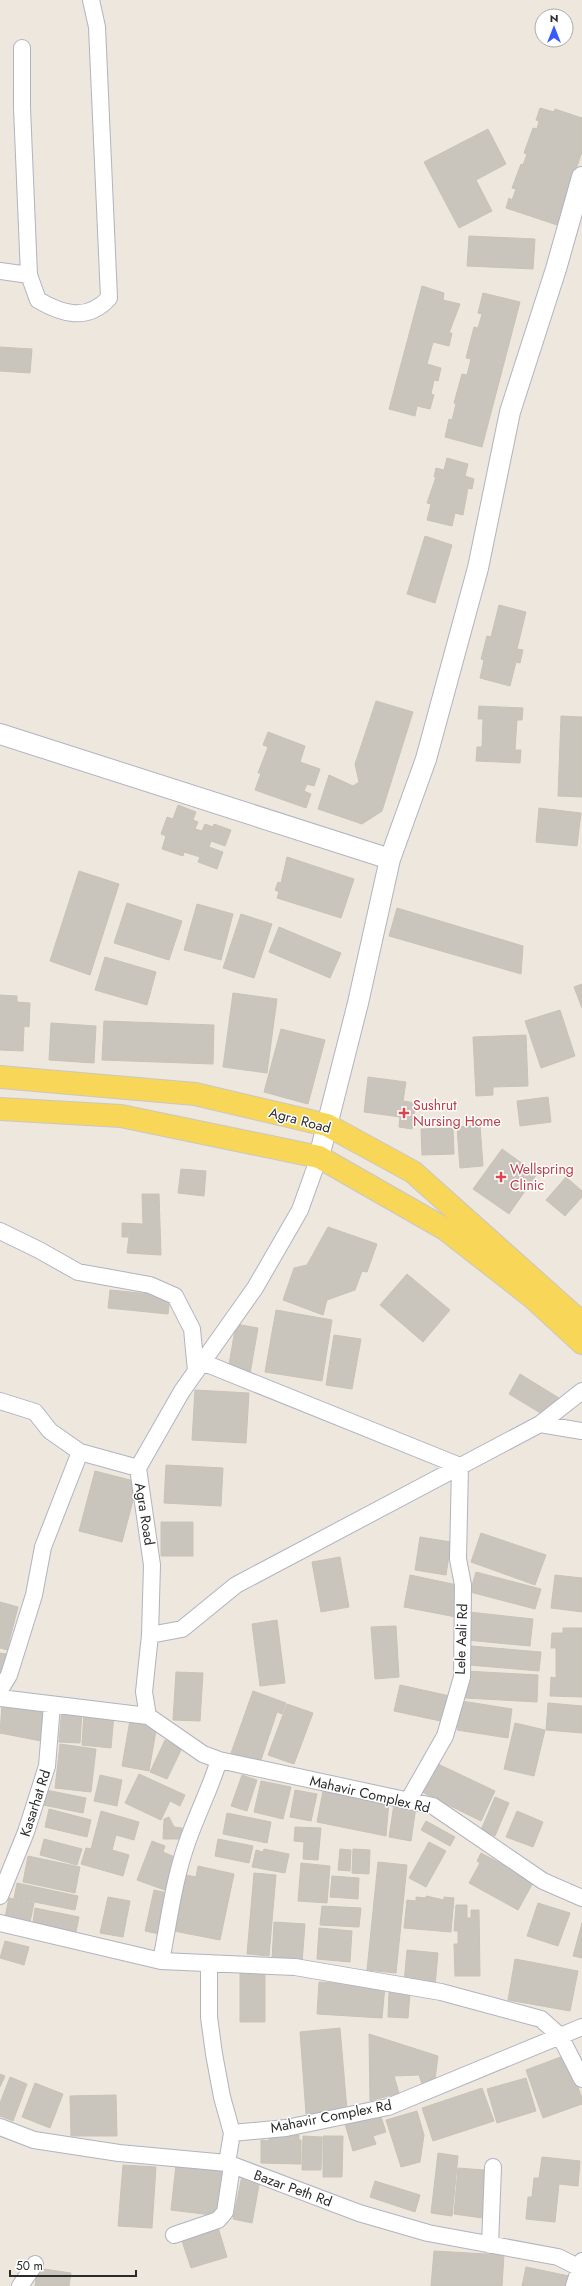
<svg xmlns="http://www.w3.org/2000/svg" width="582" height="2286" viewBox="0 0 582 2286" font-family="Jost,sans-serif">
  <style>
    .building { fill: #c9c4bc; stroke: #c9c3b6 }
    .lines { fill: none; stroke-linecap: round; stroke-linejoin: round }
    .minor-casing { stroke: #b1b3c0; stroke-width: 18 }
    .tertiary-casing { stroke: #b1b3c0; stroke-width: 22 }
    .primary-casing { stroke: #c8c8c8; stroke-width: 24 }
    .minor { stroke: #fff; stroke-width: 16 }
    .tertiary { stroke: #fff; stroke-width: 20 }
    .primary { stroke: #f7d658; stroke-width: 22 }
    .health-dot { fill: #e0444e; stroke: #fff; stroke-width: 1.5 }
    .labels { text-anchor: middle; stroke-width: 3; stroke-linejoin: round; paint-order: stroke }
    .health-label { font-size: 14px; fill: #be3a42; stroke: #fff; text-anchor: start }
    .street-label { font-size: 14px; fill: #2b2b2b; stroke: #fff }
  </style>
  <rect width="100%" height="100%" fill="#eee7dd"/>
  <path class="building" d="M540 108 554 112 555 109 582 118V152L557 225 506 208 509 198 512 200 516 189 512 188 521 164 523 165 527 154 524 153 533 128 537 129 539 121 536 120Z
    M488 129 506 164 476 180 492 211 459 228 424 162Z
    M469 236 535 239 533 269 467 266Z
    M422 286 444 293 443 300 460 304 449 333H452L449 346 433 342 427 364 441 368 438 381 434 380 431 394 434 395 430 409 417 406 415 416 389 409Z
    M483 293 520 302 482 447 445 437 449 419 452 420 456 404 454 403 462 374 467 375 471 359 466 358 474 327 478 328 482 314 478 313Z
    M0 347 32 349 30 373 0 371Z
    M447 458 468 464 465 476 474 479 472 489 468 488 463 515 455 513 452 526 427 520 431 504 427 503 436 477H434L436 468 444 470Z
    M425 536 452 545 435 603 407 594Z
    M499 605 526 612 517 649 523 650 520 663 516 662 510 686 480 678 484 660 481 659 487 636 491 637Z
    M376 701 413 712 382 811 362 824 318 809 329 775 353 786 359 782 355 764Z
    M479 706 523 708 522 720H517L515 750H521L520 763 476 761 477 747H482L483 719H478Z
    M561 716 582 717V797L558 796Z
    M268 732 305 746 300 762 320 769 314 786 307 784 304 791 311 794 306 808 255 790 261 773H258L268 747 263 745Z
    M178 805 196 812 193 820 198 822 195 829 202 831 205 824 213 827 214 824 231 830 225 846 211 841 209 847 223 852 217 869 198 862 200 857 184 852 183 856 162 849 166 836 161 834 167 817 173 819Z
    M539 808 581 813 577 846 536 842Z
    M287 857 354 879 341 918 277 898 279 892 275 890 278 882 281 883Z
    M79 871 119 884 90 975 50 961Z
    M127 903 182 921 169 960 114 943Z
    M197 904 233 914 221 960 184 950Z
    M397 908 523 946 521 974 389 936Z
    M241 914 272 924 254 978 223 968Z
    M279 927 341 953 330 978 269 952Z
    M105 957 156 972 147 1005 95 990Z
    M582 984V1008L574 987Z
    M233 993 277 999 267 1073 223 1067Z
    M0 995 17 996V1002L30 1003 29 1027 24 1026 23 1051 0 1050Z
    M560 1010 575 1056 541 1068 525 1021Z
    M104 1021 214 1025 213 1064 102 1060Z
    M51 1023 96 1026 94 1063 49 1060Z
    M281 1029 325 1040 308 1104 264 1092Z
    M526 1035 528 1086 493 1087V1095L476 1096 473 1037Z
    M368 1077 406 1082 403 1101 416 1103 412 1129 399 1127 400 1117 364 1112Z
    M548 1097 551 1122 520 1126 517 1101Z
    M480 1125 483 1166 460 1168 457 1127Z
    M453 1128 454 1154 422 1155 421 1129Z
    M502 1149 537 1174 509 1214 473 1189Z
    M181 1169 206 1171 204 1196 178 1193Z
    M566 1177 582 1191V1197L565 1216 546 1200Z
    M142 1194H159L161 1255 127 1253 129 1237H122V1223L143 1224Z
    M328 1227 377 1244 367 1272 362 1271 355 1290 327 1300 323 1315 283 1300 294 1268 307 1265Z
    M407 1274 450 1310 423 1342 380 1305Z
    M110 1290 170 1296 168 1314 108 1308Z
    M276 1310 332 1320 322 1381 265 1372Z
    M236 1324 258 1328 250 1374 228 1370Z
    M334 1335 361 1339 352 1389 326 1385Z
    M520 1374 559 1398 547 1417 509 1394Z
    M195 1390 249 1393 246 1443 192 1440Z
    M166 1465 223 1468 221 1506 164 1503Z
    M95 1471 138 1482 122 1542 79 1531Z
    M161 1522H193V1556H161Z
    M481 1533 546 1555 535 1585 471 1562Z
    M420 1537 451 1542 446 1575 415 1570Z
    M340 1557 349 1607 321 1612 312 1562Z
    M476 1572 541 1589 535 1609 470 1592Z
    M410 1575 462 1586 456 1617 404 1607Z
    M555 1575 582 1578V1612L551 1608Z
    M0 1602 18 1607 7 1650 0 1648Z
    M469 1612 533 1619 530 1646 466 1640Z
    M277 1620 285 1683 260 1686 252 1624Z
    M396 1626 399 1677 375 1679 371 1627Z
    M563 1628H582V1697L550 1696 551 1677 556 1678V1648H551L552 1633H563Z
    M471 1646 541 1652 539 1671 469 1665Z
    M0 1653 7 1654 6 1665H3L0 1682Z
    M466 1671 538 1675 537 1702 465 1698Z
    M176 1672 203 1673 200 1721 173 1720Z
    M400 1685 450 1696 445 1722 394 1711Z
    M253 1691 286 1703 282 1714 277 1712 259 1766 230 1756Z
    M462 1701 512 1709 508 1738 457 1730Z
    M548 1703 582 1706V1733L546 1730Z
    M2 1704 51 1713 46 1742 0 1733Z
    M287 1704 313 1713 294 1764 268 1755Z
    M62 1708 82 1710 80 1743 59 1742Z
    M84 1712 114 1715 111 1748 82 1745Z
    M130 1720 157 1725 149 1771 122 1766Z
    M515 1723 545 1730 534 1776 504 1769Z
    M165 1740 182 1748 167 1779 150 1772Z
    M60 1744 96 1749 91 1792 55 1788Z
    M436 1763 495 1791 481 1821 422 1792Z
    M139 1774 185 1795 180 1806 170 1801 161 1820 125 1803Z
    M100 1775 122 1780 117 1806 94 1801Z
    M242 1775 257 1780 247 1811 231 1806Z
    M261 1781 291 1787 283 1819 254 1812Z
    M324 1786 389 1801 386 1836 317 1822Z
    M46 1790 86 1798 83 1813 43 1805Z
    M295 1790 317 1794 311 1821 290 1817Z
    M495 1797 509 1803 495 1836 481 1830Z
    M394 1804 416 1807 411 1841 389 1837Z
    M49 1809 91 1820 87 1837 45 1827Z
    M101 1811 139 1822 134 1840 116 1835 112 1850 129 1855 123 1876 81 1864 86 1848 91 1849Z
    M517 1811 543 1822 533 1847 506 1837Z
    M227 1813 271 1822 267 1843 223 1834Z
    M169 1817 174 1827 182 1828V1839H163L164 1819Z
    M426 1821 455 1837 450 1846 421 1830Z
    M295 1827 321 1828 318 1860 303 1859 304 1842 294 1841Z
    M44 1839 82 1849 77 1865 40 1855Z
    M218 1839 253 1846 249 1863 215 1856Z
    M152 1841 165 1846 163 1852 182 1860 170 1892 137 1880Z
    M429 1842 446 1851 426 1887 409 1878Z
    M264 1849 289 1854 285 1873 252 1867 256 1850 263 1852Z
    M340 1849 351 1850 350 1871 338 1870Z
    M353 1849 370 1850 369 1874 352 1873Z
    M481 1853 534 1881 518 1910 469 1883 480 1863 477 1861Z
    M28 1856 80 1867 75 1893 23 1882Z
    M378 1862 407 1865 396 1973 367 1970Z
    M301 1863 330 1866 327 1903 298 1901Z
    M198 1866 234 1874 220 1940 169 1930 181 1874 196 1877Z
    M254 1873 276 1875 269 1956 247 1954Z
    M332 1876 359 1878 358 1899 330 1897Z
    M17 1883 78 1896 75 1910 14 1898Z
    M154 1890 172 1894 164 1935 145 1931Z
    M426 1896 444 1900V1897L454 1898 451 1932 404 1928 407 1900 416 1901V1897L426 1898Z
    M108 1897 130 1901 123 1937 100 1933Z
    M9 1898 34 1903 29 1927 4 1922Z
    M538 1903 570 1913 558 1946 527 1936Z
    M456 1905H467V1918H471V1910H479L480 1976H455L454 1944H458V1931H454Z
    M322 1906 361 1908 359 1927 320 1925Z
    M35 1908 79 1917 75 1937 32 1929Z
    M274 1922 305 1924 302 1963 272 1960Z
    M582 1923V1958L573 1956Z
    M319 1928 352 1931 350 1962 317 1959Z
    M5 1941 29 1947 24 1965 0 1958Z
    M407 1950 438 1953 435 1986 404 1983Z
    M515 1959 578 1971 570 2011 508 2000Z
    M240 1969H265V2022H240Z
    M319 1982 385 1986 382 2018 317 2014Z
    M389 1992 410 1993 408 2018 388 2017Z
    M340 2028 347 2110 306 2114 300 2032Z
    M369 2034 438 2056 434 2087H423L419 2075 394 2076 399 2093 370 2101Z
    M566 2055 582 2098V2104L543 2118 526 2070Z
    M0 2074 5 2076 0 2087Z
    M10 2077 27 2084 13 2121 0 2116V2103Z
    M526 2078 536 2111 497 2123 487 2089Z
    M35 2083 63 2094 50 2128 22 2117Z
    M482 2088 494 2121 433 2141 422 2108Z
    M116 2095 117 2136H71L70 2096Z
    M417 2111 424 2135 420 2162 401 2167 386 2120Z
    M380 2114 386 2132 373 2136 376 2144 353 2151 345 2124Z
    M278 2135H299V2140H301V2164L261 2163V2140L269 2141V2137L278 2138Z
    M303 2136 322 2137 321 2170H302Z
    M323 2136H343L342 2177H323Z
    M438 2153 458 2156 452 2216 431 2213Z
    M542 2157 580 2161 578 2186 559 2184 555 2222 526 2219 528 2197H532L534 2178H539Z
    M123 2165 156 2167 152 2228 118 2226Z
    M176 2165 226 2172 220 2216 171 2210Z
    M458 2168 484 2170 483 2218 454 2214Z
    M242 2176 260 2180 252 2223 233 2219Z
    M375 2181 420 2195 415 2212 370 2197Z
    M217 2224 227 2257 191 2268 180 2235Z
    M434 2251 504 2255 502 2286H431Z
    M526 2267 569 2276 566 2286H522Z
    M37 2268 71 2273 69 2286H35Z"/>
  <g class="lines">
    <defs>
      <path id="minor" d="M0 271 29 275 22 108V48
        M29 275 38 300C62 314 87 322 109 298L97 27 91 0
        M0 1231 39 1250 78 1272 150 1285 175 1296 192 1329 196 1371
        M202 1362 460 1466 458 1559 463 1585 462 1677 445 1736 408 1801
        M0 1401 35 1412 50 1431 80 1452 138 1468
        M540 1424 582 1431
        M138 1468 182 1391 255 1288 300 1210 319 1157
        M138 1468 152 1565 150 1635 144 1692 148 1716
        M150 1635 182 1629 236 1585 540 1424 582 1391
        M0 1690 9 1675 34 1595 43 1547 80 1452
        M0 1698 148 1716 203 1754 219 1760 433 1806 543 1881 582 1898
        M0 1896 26 1832 47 1766 52 1705
        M0 1923 161 1961 295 1967 441 1992 541 2019 560 2036 582 2079
        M161 1961C169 1921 174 1878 188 1840 198 1812 210 1789 219 1760
        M209 1963V2017L214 2054 222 2097 232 2133 227 2163
        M0 2127 34 2140 119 2153 227 2163 359 2213 428 2233 558 2257 582 2269
        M232 2133 286 2128 388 2107 582 2027
        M174 2235 218 2220 225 2212 232 2166
        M490 2245 493 2167
        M20 2286 35 2264
        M574 2286 582 2261"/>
      <path id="tertiary" d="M0 734 390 859
        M319 1157 358 1003 390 859 426 759 478 568 510 412 556 269 582 177"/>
      <path id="primary" d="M0 1077 195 1094 327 1125 413 1172 582 1323
        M0 1109 121 1116 319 1157 445 1229 532 1297 582 1343"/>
    </defs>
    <use href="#minor" class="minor-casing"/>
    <use href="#tertiary" class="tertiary-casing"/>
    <use href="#primary" class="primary-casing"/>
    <use href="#minor" class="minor"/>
    <use href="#tertiary" class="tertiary"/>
    <use href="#primary" class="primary"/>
  </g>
  <g class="health-dot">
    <path d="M402 1107h4v4h4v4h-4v4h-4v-4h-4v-4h4z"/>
    <path d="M499 1171h4v4h4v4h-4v4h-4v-4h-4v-4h4z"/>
  </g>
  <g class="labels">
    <g class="health-label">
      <text x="413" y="1110">Sushrut<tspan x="413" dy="16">Nursing Home</tspan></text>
      <text x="510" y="1174">Wellspring<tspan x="510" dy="16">Clinic</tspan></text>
    </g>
    <g class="street-label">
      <text transform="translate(300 1120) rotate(15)" y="5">Agra Road</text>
      <text transform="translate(145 1514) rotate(81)" y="5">Agra Road</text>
      <text transform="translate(461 1639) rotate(-88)" y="5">Lele Aali Rd</text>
      <text transform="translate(370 1794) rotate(13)" y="5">Mahavir Complex Rd</text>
      <text transform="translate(35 1803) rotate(-72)" y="5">Kasarhat Rd</text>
      <text transform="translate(331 2116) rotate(-11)" y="5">Mahavir Complex Rd</text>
      <text transform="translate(293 2188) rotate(20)" y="5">Bazar Peth Rd</text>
    </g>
  </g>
  <g transform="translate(554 28)"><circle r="19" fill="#ffffff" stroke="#aaaaaa"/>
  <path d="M0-3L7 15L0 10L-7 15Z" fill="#3859ff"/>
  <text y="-6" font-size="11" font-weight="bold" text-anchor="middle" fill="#2b2b2b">N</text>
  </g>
  <path d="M10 2270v6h126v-6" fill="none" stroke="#2b2b2b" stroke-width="2"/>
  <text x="16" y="2270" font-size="12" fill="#2b2b2b" stroke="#ffffff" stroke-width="3" paint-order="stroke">50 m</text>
</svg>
